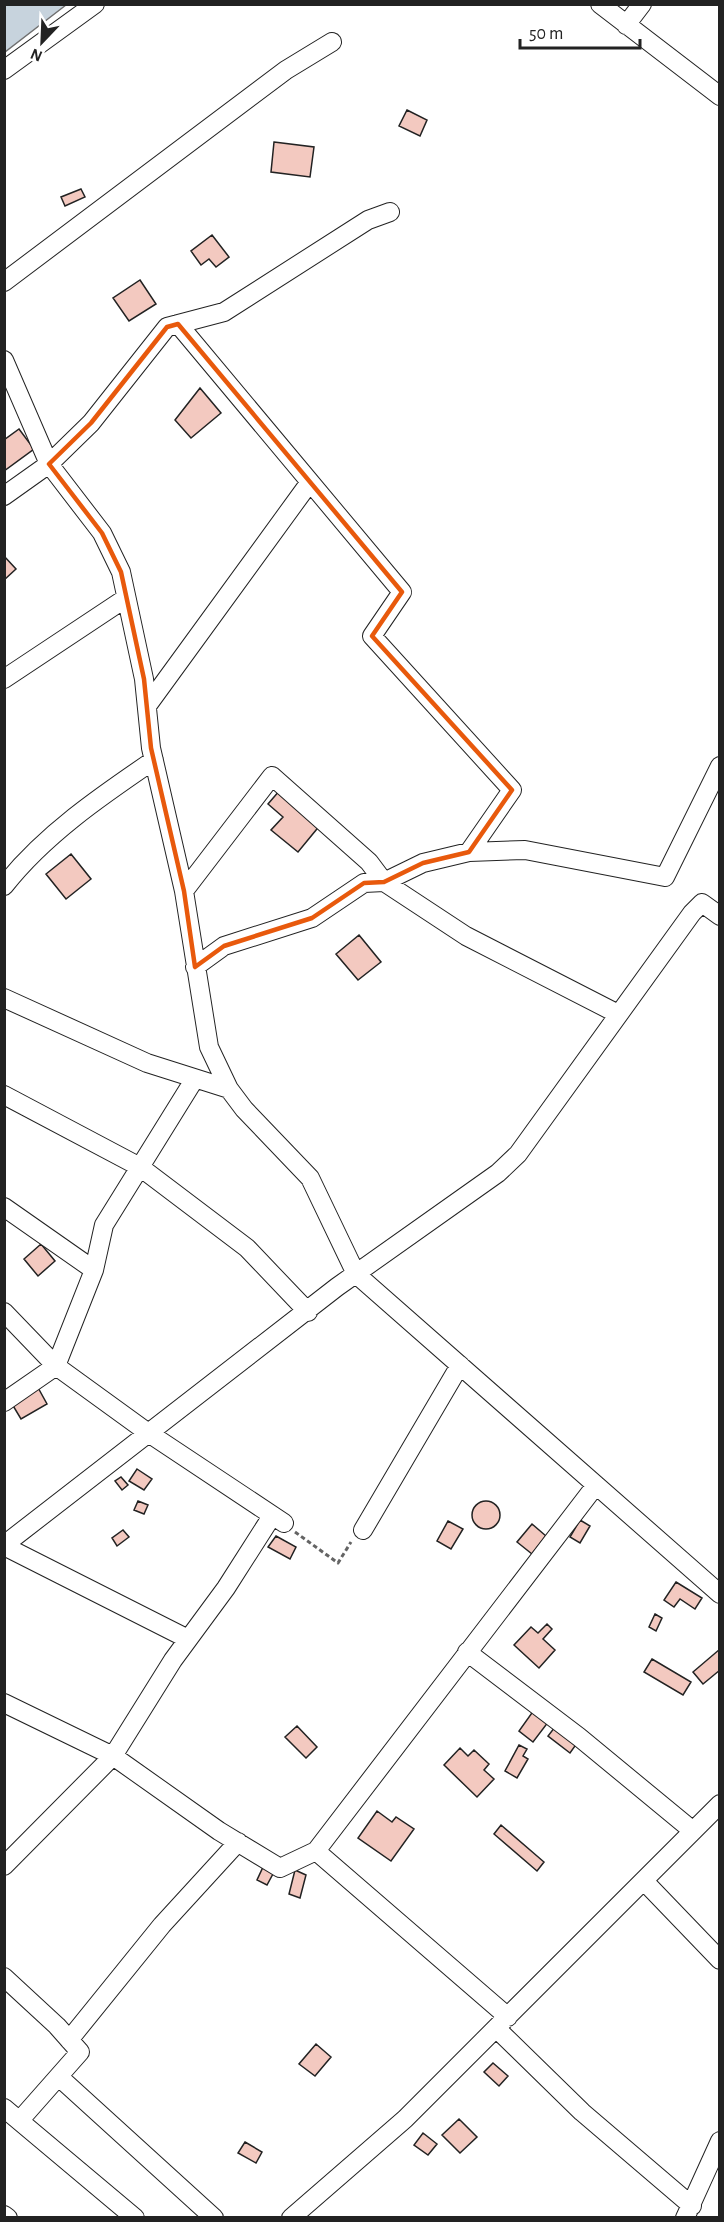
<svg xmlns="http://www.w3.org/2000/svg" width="724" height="2222" viewBox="0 0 724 2222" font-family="'Alegreya Sans',sans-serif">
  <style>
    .water { fill: #c7d3dd; stroke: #6f6f6f; stroke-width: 1.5 }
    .building { fill: #f3c9c0; stroke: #222; stroke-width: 1.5 }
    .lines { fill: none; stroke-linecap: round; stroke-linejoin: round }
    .minor-casing { stroke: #222; stroke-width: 20 }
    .path { stroke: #646464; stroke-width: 3; stroke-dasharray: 4.5 3; stroke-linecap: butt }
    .minor { stroke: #fff; stroke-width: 18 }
    .marked { fill: none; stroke: #e8590c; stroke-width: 4.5; stroke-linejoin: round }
  </style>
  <rect width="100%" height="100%" fill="#fff"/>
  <path class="water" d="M5 4H66V5L5 52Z"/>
  <path class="building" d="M407 110 427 120 420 136 399 126Z
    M274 142 314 147 310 177 271 172Z
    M81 189 85 197 65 206 61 197Z
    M212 235 229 257 216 267 209 259 201 265 191 251Z
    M140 280 156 304 129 321 113 298Z
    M200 388 221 413 191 438 175 420Z
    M19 429 34 449 4 471V440Z
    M4 556 16 569 4 580Z
    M280 790 321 824 298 852 271 830 283 817 268 804Z
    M71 854 91 879 66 899 46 874Z
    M359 935 381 962 358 980 336 954Z
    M41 1244 55 1261 38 1276 24 1259Z
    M36 1384 47 1404 21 1419 9 1399Z
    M137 1469 152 1479 144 1490 129 1481Z
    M121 1477 128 1485 122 1490 115 1481Z
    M472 1515a14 14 0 1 1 28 0a14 14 0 1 1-28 0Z
    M138 1501 148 1505 144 1514 134 1510Z
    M580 1520 590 1526 580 1543 570 1537Z
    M448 1521 463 1529 451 1549 437 1541Z
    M532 1524 546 1536 532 1554 517 1542Z
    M123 1530 129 1537 117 1546 112 1538Z
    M276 1536 296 1547 290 1559 268 1547Z
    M676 1582 702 1598 695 1609 680 1599 674 1607 664 1600Z
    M655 1614 662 1618 656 1631 649 1627Z
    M547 1624 552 1629 543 1639 555 1650 539 1668 514 1645 531 1627 538 1633Z
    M720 1649V1670L703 1684 693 1672Z
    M652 1659 691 1682 683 1695 644 1672Z
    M534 1710 549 1721 533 1742 519 1731Z
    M558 1723 580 1739 570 1753 548 1736Z
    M297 1726 317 1747 306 1758 285 1737Z
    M519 1745 527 1749 523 1756 528 1759 517 1778 505 1771Z
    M460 1748 468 1756 474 1750 489 1764 484 1770 494 1779 477 1797 444 1765Z
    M377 1811 392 1822 396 1817 414 1829 391 1861 358 1838Z
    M501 1825 544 1862 537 1871 494 1834Z
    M264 1865 274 1872 267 1885 257 1880Z
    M295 1870 306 1875 300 1898 289 1894Z
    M316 2044 331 2057 315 2076 299 2064Z
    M493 2063 508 2076 499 2086 484 2072Z
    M459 2119 477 2137 460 2153 442 2135Z
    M423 2133 437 2144 428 2155 414 2145Z
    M245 2142 262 2152 256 2163 238 2153Z"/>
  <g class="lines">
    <defs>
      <path id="minor" d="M600 4 720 96
        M626 25 642 4
        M4 70 95 4
        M4 282 286 70 332 42
        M178 324 402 592 372 636 512 790 469 852
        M4 360 49 464 102 533 121 572 144 679 151 748 184 891 209 1047 229 1089 244 1109 310 1178 356 1274 720 1594
        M4 496 49 464 91 423 167 327 224 312 368 220 390 212
        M4 679 126 598
        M147 706 310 482
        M4 886C44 835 101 796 154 760
        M184 891 272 776 369 862 384 882 466 936 618 1014
        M195 967 224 946 312 918 364 883 384 882 423 863 469 852 525 850 665 877 720 766
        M4 998 147 1063 229 1089
        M4 1095 140 1167 247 1248 308 1312
        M4 1207 94 1270
        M4 1312 56 1366 147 1432 284 1523
        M4 1402 56 1366 94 1270 104 1225 194 1080
        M363 1530 460 1365
        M4 1545 337 1287 498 1173 518 1154 692 913 702 903 720 916
        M4 1546 188 1639
        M467 1652 579 1737 693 1831
        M4 1703 113 1756 219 1831 280 1868 316 1851 508 2017
        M316 1851 596 1485
        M4 1866 113 1756 173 1660 226 1588 272 1516
        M644 1881 720 1960
        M4 1977 57 2026 80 2052 20 2120
        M496 2028 582 2112 692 2206
        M69 2040 162 1925 238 1842
        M59 2077 214 2218
        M4 2108 135 2218
        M4 2215 8 2218
        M291 2218 405 2119 720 1804
        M685 2218 720 2141"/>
    </defs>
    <use href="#minor" class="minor-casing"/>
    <path class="path" d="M295 1532 338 1563 351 1542"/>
    <use href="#minor" class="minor"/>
  </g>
  <path class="marked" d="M178 324 402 592 372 636 512 790 469 852 423 863 384 882 364 883 312 918 224 946 195 967 184 891 151 748 144 679 121 572 102 533 49 464 91 423 167 327Z"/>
  <rect width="724" height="2222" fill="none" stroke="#222222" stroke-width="12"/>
  <g transform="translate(42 42) rotate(203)" stroke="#ffffff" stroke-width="4.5" paint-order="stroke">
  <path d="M0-4.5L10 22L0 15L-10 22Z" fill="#222222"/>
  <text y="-9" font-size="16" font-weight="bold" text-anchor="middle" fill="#222222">N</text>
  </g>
  <path d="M520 39v9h120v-9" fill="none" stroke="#222222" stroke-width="3"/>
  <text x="529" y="39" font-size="18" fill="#222222" stroke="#ffffff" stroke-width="4.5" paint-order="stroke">50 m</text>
</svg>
